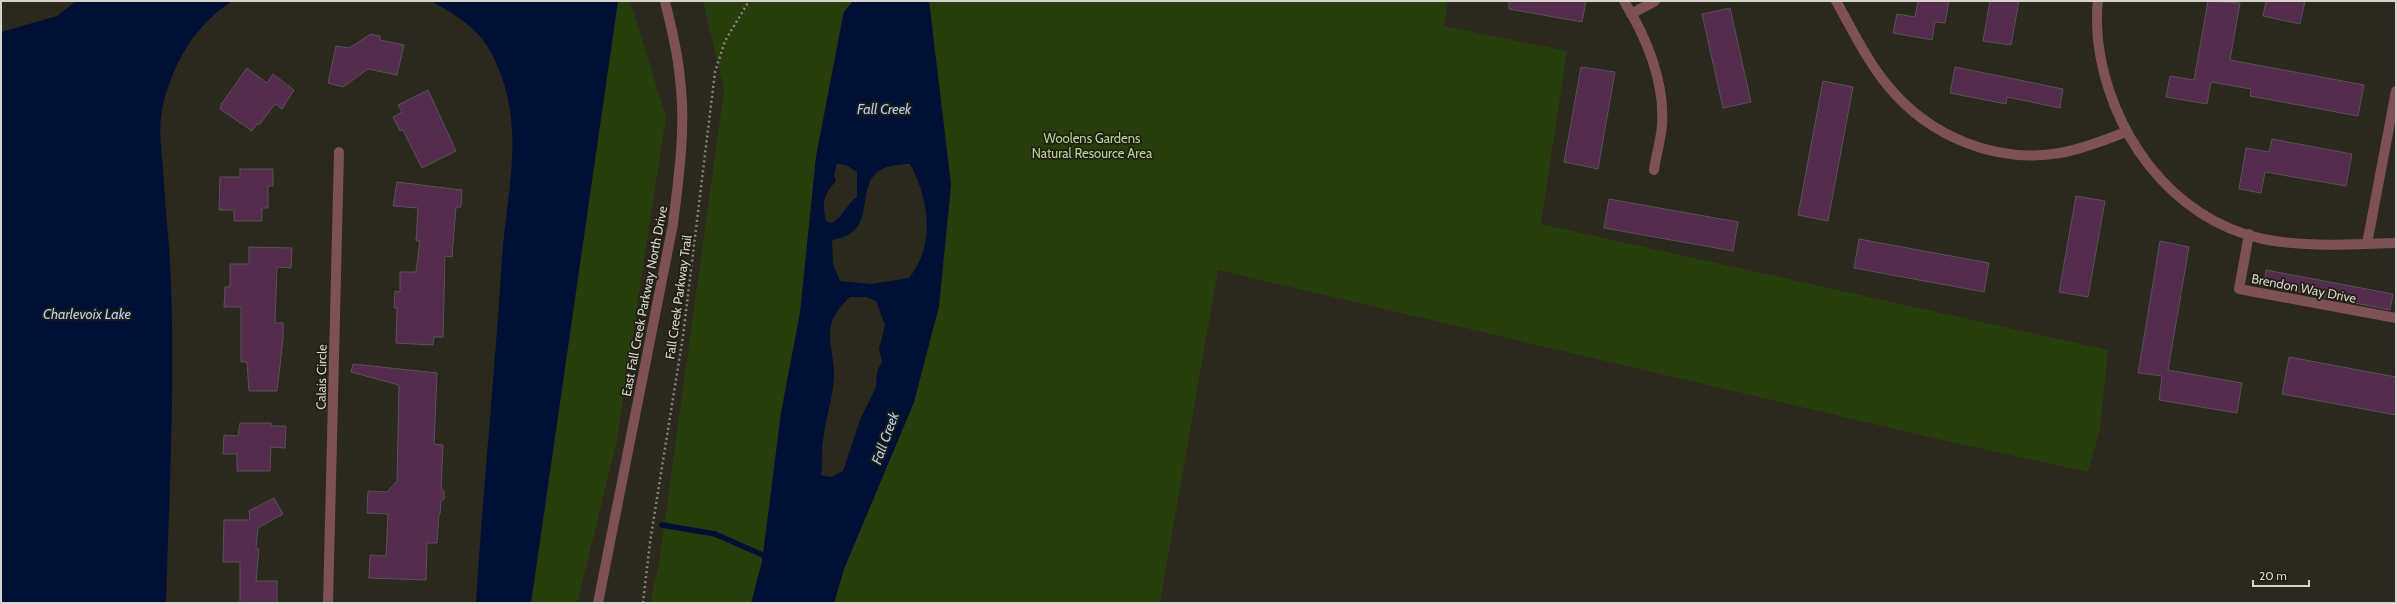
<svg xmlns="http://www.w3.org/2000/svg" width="2397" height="604" viewBox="0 0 2397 604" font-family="Cabin,sans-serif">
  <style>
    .green { fill: #283d0c }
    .water { fill: #001034; fill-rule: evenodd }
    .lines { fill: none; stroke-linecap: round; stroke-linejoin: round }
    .stream { stroke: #001034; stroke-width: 5.5 }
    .building { fill: #542c4e; stroke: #5b5159 }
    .path { stroke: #87857c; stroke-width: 2.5; stroke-dasharray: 2 3; stroke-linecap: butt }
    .minor { stroke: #7e5156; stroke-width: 10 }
    .labels { text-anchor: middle; stroke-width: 3.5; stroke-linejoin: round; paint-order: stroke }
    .park-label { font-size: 13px; fill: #afd68b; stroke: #211e14 }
    .street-label { font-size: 13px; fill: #d6d4cd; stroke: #211e14 }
    .water-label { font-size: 14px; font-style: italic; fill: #b2cef6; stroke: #211e14 }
  </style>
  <rect width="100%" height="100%" fill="#2b281e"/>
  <path class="green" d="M618 1H630L666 117 616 445 577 603H531Z
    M703 1H853L843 12 816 157 800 313 781 413 762 562 751 603H650L659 563 724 90Z
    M929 1H1448L1444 26 1567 51 1541 224 2108 350 2100 430 2088 472 1933 438 1218 270 1160 603H834L844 569 914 402 939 306 951 185Z"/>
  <path class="water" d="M76 1H233C196 23 173 63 163 105 158 125 161 148 163 168 165 207 170 246 171 284 175 390 169 497 166 603H1V32L57 16Z
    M431 1H618L531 603H476C483 488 495 373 502 258 506 200 522 142 504 84 490 38 471 23 431 1Z
    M853 1H929L951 185 939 306 914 402 844 569 834 603H751L762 562 781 413 800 313 816 157 844 12ZM837 164 846 165 857 172V197C845 205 845 215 832 223L826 221C822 203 823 195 836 181L834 175ZM910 164C929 200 936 244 909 278L871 284 840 281 833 264 832 240C877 233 856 195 875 174 882 166 900 164 910 164ZM850 297H866L876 301 885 325 879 349 882 361 877 372 876 387 860 420 843 471 831 477 821 475C823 464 821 452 823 441 825 420 833 398 834 377 834 342 818 327 850 297Z"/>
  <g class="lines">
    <path class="stream" d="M662 525 715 534 763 555 766 560"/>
  </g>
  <path class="building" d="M1509 1H1586L1582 22 1509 9Z
    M1918 1H1949L1945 23 1935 22 1932 40 1893 33 1897 14 1915 17Z
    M1990 1H2019L2011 45 1983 41Z
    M2208 1 2240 3 2230 60 2364 85 2358 116 2250 96 2251 89 2211 82 2207 104 2166 97 2170 76 2194 80Z
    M2266 1H2305L2300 24 2263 16Z
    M1730 8 1751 102 1723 108 1702 14Z
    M371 34 380 36V40L404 45 397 75 368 69 343 87 328 83 336 46 349 48Z
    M1581 67 1615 72 1598 169 1564 162Z
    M1955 67 2063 89 2060 108 2007 97 2006 104 1950 93Z
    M247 68 267 83 273 74 294 90 282 109 275 104 260 124H257L252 131 220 109 222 103Z
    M1823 81 1853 87 1828 221 1798 215Z
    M428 90 456 151 422 168 403 130 400 131 393 117 402 112 398 105Z
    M2272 139 2352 154 2346 186 2265 172 2261 193 2239 189 2246 148 2269 152Z
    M240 169H273V186H268V208H262V221H234V210H219L220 177H240Z
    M397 182 462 190 461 207H456L452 257 445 256 443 337H434L433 345 396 343 397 308H394L395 291 400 292V272H416L420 241H416L418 208 393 206Z
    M2076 196 2105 201 2088 297 2059 292Z
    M1609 199 1738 222 1733 251 1604 228Z
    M1859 239 1989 263 1984 292 1854 268Z
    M2160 241 2189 247 2168 370 2242 383 2237 413 2159 400 2162 376 2138 373Z
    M249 247 292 248 291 268 277 267 275 323H283V339L277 391H249L247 362H241V307H224L225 287H230V264H249Z
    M2266 270 2393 294 2390 310 2264 285Z
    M2289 357 2396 377V415L2282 394Z
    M353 364 437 373 434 444 443 445 441 489 444 491V499L441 501 440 514H439L437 543H427L426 580 369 578 370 555 386 556 388 514 367 513 368 491 387 492 397 481 399 385 351 372Z
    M240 423H271V426H286L285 448 271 447 270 471H237V454H223L224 435 238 436Z
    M274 498 283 514 258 528 256 548 259 549 256 581H277V603H240V562H223L224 520H250L249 511Z"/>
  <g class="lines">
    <path class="path" d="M643 603 650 542 683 336 715 72 725 41 749 1"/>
    <path class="minor" d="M1624 1C1646 36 1665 82 1662 125 1661 140 1656 155 1654 170
      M1836 1C1852 29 1867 61 1888 86 1929 136 1995 164 2060 153 2083 149 2104 140 2126 132
      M2098 1C2096 14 2097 27 2098 40 2108 130 2170 219 2263 239 2307 248 2352 244 2396 243
      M1631 14 1655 1
      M2249 234 2239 289 2396 318
      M2367 244 2396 91
      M328 603 339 152
      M598 603 673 224C679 176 686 127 680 79 678 52 671 27 665 1"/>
  </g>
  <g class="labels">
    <g class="park-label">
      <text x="1092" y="143">Woolens Gardens<tspan x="1092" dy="15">Natural Resource Area</tspan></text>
    </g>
    <g class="street-label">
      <text transform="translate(2304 288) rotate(11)" y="5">Brendon Way Drive</text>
      <text transform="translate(678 297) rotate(-82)" y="5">Fall Creek Parkway Trail</text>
      <text transform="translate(644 301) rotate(-79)" y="5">East Fall Creek Parkway North Drive</text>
      <text transform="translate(321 377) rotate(-89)" y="5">Calais Circle</text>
    </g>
    <g class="water-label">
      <text x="884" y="114">Fall Creek</text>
      <text x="87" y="319">Charlevoix Lake</text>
      <text transform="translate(885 438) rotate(-70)" y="5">Fall Creek</text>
    </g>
  </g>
  <rect width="2397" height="604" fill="none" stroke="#d6d4cd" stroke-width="4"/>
  <path d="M2253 580v6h56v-6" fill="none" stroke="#d6d4cd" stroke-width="2"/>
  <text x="2259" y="580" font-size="12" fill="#d6d4cd" stroke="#211e14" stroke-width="3" paint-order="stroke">20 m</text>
</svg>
